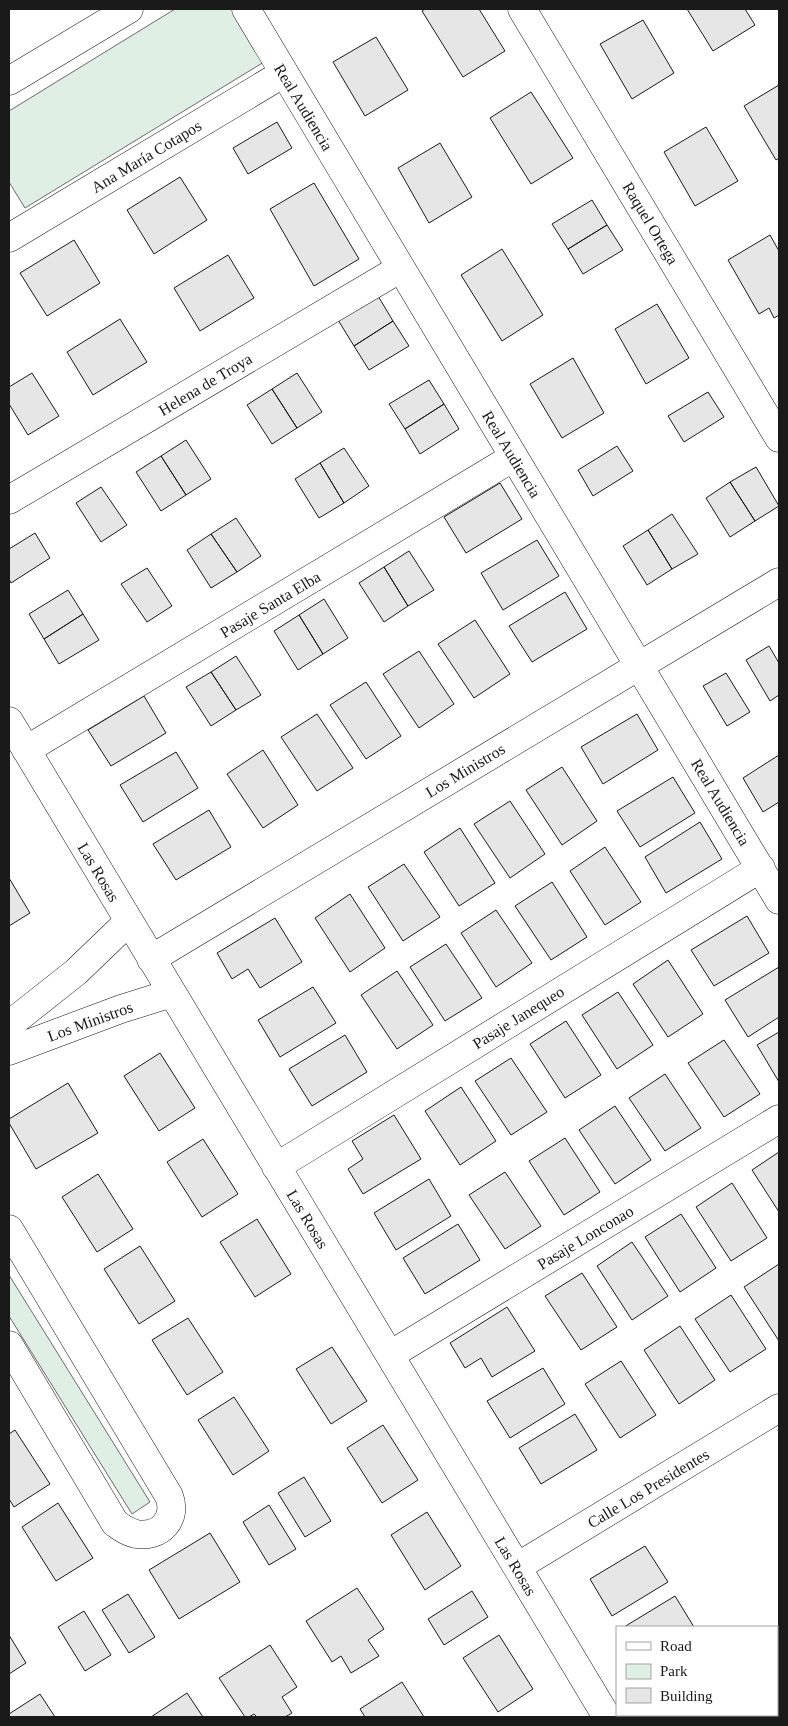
<svg xmlns="http://www.w3.org/2000/svg" width="788" height="1726" viewBox="0 0 788 1726" font-family="'Times New Roman',serif">
  <style>
    .green { fill: #e0efe3; stroke: #6a6a6a }
    .building { fill: #e6e6e6; stroke: #1a1a1a }
    .lines { fill: none; stroke-linecap: round; stroke-linejoin: round }
    .street-casing { stroke: #1a1a1a; stroke-width: 29 }
    .street { stroke: #fff; stroke-width: 28 }
    .labels { text-anchor: middle; stroke-width: 4; stroke-linejoin: round; paint-order: stroke }
    .street-label { font-size: 16px; fill: #1a1a1a; stroke: #fff }
  </style>
  <rect width="100%" height="100%" fill="#fff"/>
  <path class="green" d="M175 9H232L264 62 25 208 9 182V111Z
    M9 1275 150 1502 132 1514 9 1316Z"/>
  <path class="building" d="M425 9H479L505 51 463 77 422 11Z
    M687 9H745L755 25 713 51Z
    M643 20 674 73 632 99 600 44Z
    M376 37 408 90 365 116 333 62Z
    M779 85V158L776 160 744 106Z
    M531 92 573 158 531 184 490 118Z
    M277 122 292 148 248 174 233 148Z
    M706 127 738 181 695 206 664 152Z
    M440 143 472 197 429 223 398 168Z
    M180 177 207 220 154 254 127 210Z
    M314 183 359 259 314 286 270 209Z
    M592 200 607 225 568 249 552 224Z
    M607 225 623 250 583 274 568 249Z
    M770 235 779 251V315L774 318 769 308 759 314 728 260Z
    M74 240 100 283 47 316 20 273Z
    M502 249 543 315 502 341 461 275Z
    M228 255 254 298 200 331 174 288Z
    M378 296 393 321 354 346 338 320Z
    M657 304 689 358 646 384 615 329Z
    M120 319 147 362 93 395 67 352Z
    M393 321 409 346 369 370 354 346Z
    M573 358 604 413 562 438 530 384Z
    M32 373 59 416 28 435 9 404V387Z
    M297 373 322 412 297 428 272 389Z
    M429 380 444 404 405 429 389 404Z
    M272 389 297 428 272 444 247 405Z
    M708 392 724 417 684 442 668 416Z
    M444 404 459 429 420 454 405 429Z
    M186 440 211 479 186 495 161 456Z
    M617 446 633 471 593 496 578 470Z
    M344 448 369 486 344 503 320 463Z
    M161 456 186 495 161 511 136 472Z
    M320 463 344 503 319 518 295 479Z
    M756 467 779 506 755 521 730 482Z
    M730 482 755 521 730 537 706 498Z
    M500 483 522 519 466 553 444 517Z
    M101 487 127 525 101 542 76 503Z
    M672 514 698 554 672 569 648 530Z
    M236 518 261 556 237 572 211 534Z
    M648 530 672 569 647 585 623 546Z
    M35 533 50 558 11 583 9 579V549Z
    M211 534 237 572 211 588 187 550Z
    M537 540 559 576 503 610 481 573Z
    M409 551 434 590 408 606 384 567Z
    M384 567 408 606 384 622 359 583Z
    M147 568 172 606 147 622 121 584Z
    M68 590 83 614 44 639 29 614Z
    M565 592 587 629 532 662 509 626Z
    M324 599 348 638 323 654 299 615Z
    M83 614 99 640 59 664 44 639Z
    M299 615 323 654 298 670 274 631Z
    M475 620 510 674 474 698 438 644Z
    M769 646 779 663V695L770 701 746 660Z
    M419 651 454 704 419 728 383 674Z
    M236 656 261 695 236 710 211 672Z
    M211 672 236 710 211 726 186 687Z
    M726 673 750 712 727 726 703 686Z
    M366 682 401 736 366 759 330 705Z
    M144 696 166 733 111 766 88 730Z
    M317 714 353 768 317 791 281 737Z
    M637 714 658 750 603 784 581 747Z
    M263 750 298 805 263 828 227 774Z
    M176 752 198 788 143 822 120 785Z
    M779 755V802L763 812 743 778Z
    M562 767 597 821 562 845 526 790Z
    M673 777 695 813 640 847 617 811Z
    M510 801 545 854 510 878 474 824Z
    M209 810 231 847 176 880 153 844Z
    M700 822 722 859 666 893 645 857Z
    M460 828 495 883 459 906 424 852Z
    M605 847 641 902 605 925 570 871Z
    M404 864 440 917 403 941 368 887Z
    M9 878 30 913 9 926Z
    M552 882 587 937 551 960 515 906Z
    M350 894 385 948 350 972 315 918Z
    M496 910 532 963 496 987 461 933Z
    M747 916 769 953 714 986 691 950Z
    M275 918 302 962 260 988 248 969 232 979 217 953Z
    M446 944 482 998 445 1021 410 967Z
    M668 960 703 1014 668 1037 633 984Z
    M779 967V1017L748 1037 725 1000Z
    M397 971 433 1025 397 1049 361 995Z
    M313 987 336 1023 280 1057 258 1020Z
    M618 992 653 1045 617 1069 582 1015Z
    M566 1021 601 1075 565 1098 530 1044Z
    M779 1032V1082L757 1045Z
    M345 1035 367 1072 312 1106 289 1069Z
    M724 1040 760 1094 724 1117 688 1063Z
    M160 1053 195 1108 159 1131 124 1076Z
    M511 1058 547 1112 511 1135 475 1081Z
    M665 1074 701 1128 665 1151 629 1098Z
    M68 1083 98 1133 36 1169 9 1123V1119Z
    M461 1087 496 1141 460 1165 425 1111Z
    M615 1106 651 1160 615 1184 579 1130Z
    M394 1115 421 1159 363 1194 348 1169 363 1159 352 1141Z
    M565 1138 600 1192 564 1215 529 1161Z
    M203 1139 238 1194 202 1217 167 1162Z
    M779 1152V1212L752 1170Z
    M505 1172 541 1226 505 1249 469 1195Z
    M98 1174 133 1229 97 1252 62 1197Z
    M429 1179 451 1216 396 1250 374 1213Z
    M732 1183 767 1238 731 1261 696 1207Z
    M681 1214 716 1268 680 1292 645 1237Z
    M257 1219 291 1274 255 1297 220 1242Z
    M458 1224 480 1260 425 1294 403 1258Z
    M632 1242 668 1296 632 1320 597 1266Z
    M140 1246 175 1301 139 1324 104 1269Z
    M779 1264V1341L744 1287Z
    M582 1273 617 1327 581 1350 545 1296Z
    M731 1295 766 1349 730 1372 695 1319Z
    M507 1307 535 1351 492 1377 481 1358 465 1368 450 1343Z
    M188 1318 223 1372 187 1395 152 1340Z
    M680 1326 715 1380 679 1404 644 1350Z
    M332 1347 367 1401 331 1424 296 1369Z
    M621 1361 656 1415 620 1438 585 1384Z
    M543 1368 565 1404 510 1438 487 1401Z
    M234 1397 269 1451 233 1475 198 1420Z
    M575 1414 597 1450 541 1484 519 1448Z
    M383 1425 418 1480 382 1503 347 1448Z
    M15 1430 50 1484 14 1507 9 1499V1434Z
    M304 1477 331 1521 305 1537 278 1493Z
    M58 1503 93 1558 56 1581 22 1527Z
    M269 1505 296 1549 269 1565 243 1522Z
    M427 1512 461 1566 425 1590 391 1535Z
    M210 1533 240 1582 179 1619 149 1570Z
    M645 1546 668 1582 612 1616 590 1579Z
    M357 1588 384 1629 368 1640 379 1656 351 1673 341 1656 332 1662 306 1621Z
    M472 1591 488 1617 444 1645 428 1619Z
    M128 1594 155 1637 129 1653 102 1610Z
    M675 1596 694 1627H624Z
    M84 1611 111 1655 85 1671 58 1627Z
    M9 1635 26 1663 9 1674Z
    M499 1635 533 1689 498 1712 463 1658Z
    M270 1645 297 1687 282 1697 292 1713 285 1717H257L254 1714 249 1717H245L219 1678Z
    M402 1682 424 1717H365L360 1709Z
    M187 1693 203 1717H151Z
    M40 1694 55 1717H9V1714Z"/>
  <g class="lines">
    <defs>
      <path id="street" d="M246 9 779 900
        M522 9 779 438
        M9 81 129 9
        M9 238 284 73
        M9 500 401 268
        M9 721 607 1717
        M26 750 514 457
        M151 959 779 582
        M9 1025 76 972 129 921
        M9 1051 121 1009 172 993
        M276 1167 761 868
        M9 1229 169 1496C178 1519 160 1538 136 1534 127 1532 122 1528 115 1523L9 1345
        M390 1355 779 1119
        M517 1567 779 1408
        M777 1691 779 1690
        M734 1717 738 1715"/>
    </defs>
    <use href="#street" class="street-casing"/>
    <use href="#street" class="street"/>
  </g>
  <g class="labels">
    <g class="street-label">
      <text transform="translate(304 107) rotate(59)" y="6">Real Audiencia</text>
      <text transform="translate(146 156) rotate(-31)" y="6">Ana María Cotapos</text>
      <text transform="translate(651 223) rotate(59)" y="6">Raquel Ortega</text>
      <text transform="translate(205 384) rotate(-31)" y="6">Helena de Troya</text>
      <text transform="translate(512 454) rotate(59)" y="6">Real Audiencia</text>
      <text transform="translate(270 604) rotate(-31)" y="6">Pasaje Santa Elba</text>
      <text transform="translate(465 770) rotate(-31)" y="6">Los Ministros</text>
      <text transform="translate(721 802) rotate(59)" y="6">Real Audiencia</text>
      <text transform="translate(99 872) rotate(59)" y="6">Las Rosas</text>
      <text transform="translate(518 1017) rotate(-32)" y="6">Pasaje Janequeo</text>
      <text transform="translate(90 1021) rotate(-20)" y="6">Los Ministros</text>
      <text transform="translate(308 1219) rotate(59)" y="6">Las Rosas</text>
      <text transform="translate(585 1237) rotate(-31)" y="6">Pasaje Lonconao</text>
      <text transform="translate(648 1488) rotate(-31)" y="6">Calle Los Presidentes</text>
      <text transform="translate(516 1566) rotate(59)" y="6">Las Rosas</text>
    </g>
  </g>
  <rect width="788" height="1726" fill="none" stroke="#1a1a1a" stroke-width="20"/>
  <rect x="616" y="1626" width="162" height="90" fill="#ffffff" stroke="#a3a3a3"/>
  <rect x="626" y="1642" width="25" height="8" fill="#ffffff" stroke="#a3a3a3"/>
  <text x="660" y="1651" font-size="15" fill="#1a1a1a">Road</text>
  <rect x="626" y="1664" width="25" height="15" fill="#e0efe3" stroke="#a3a3a3"/>
  <text x="660" y="1676" font-size="15" fill="#1a1a1a">Park</text>
  <rect x="626" y="1688" width="25" height="15" fill="#e6e6e6" stroke="#a3a3a3"/>
  <text x="660" y="1701" font-size="15" fill="#1a1a1a">Building</text>
</svg>
